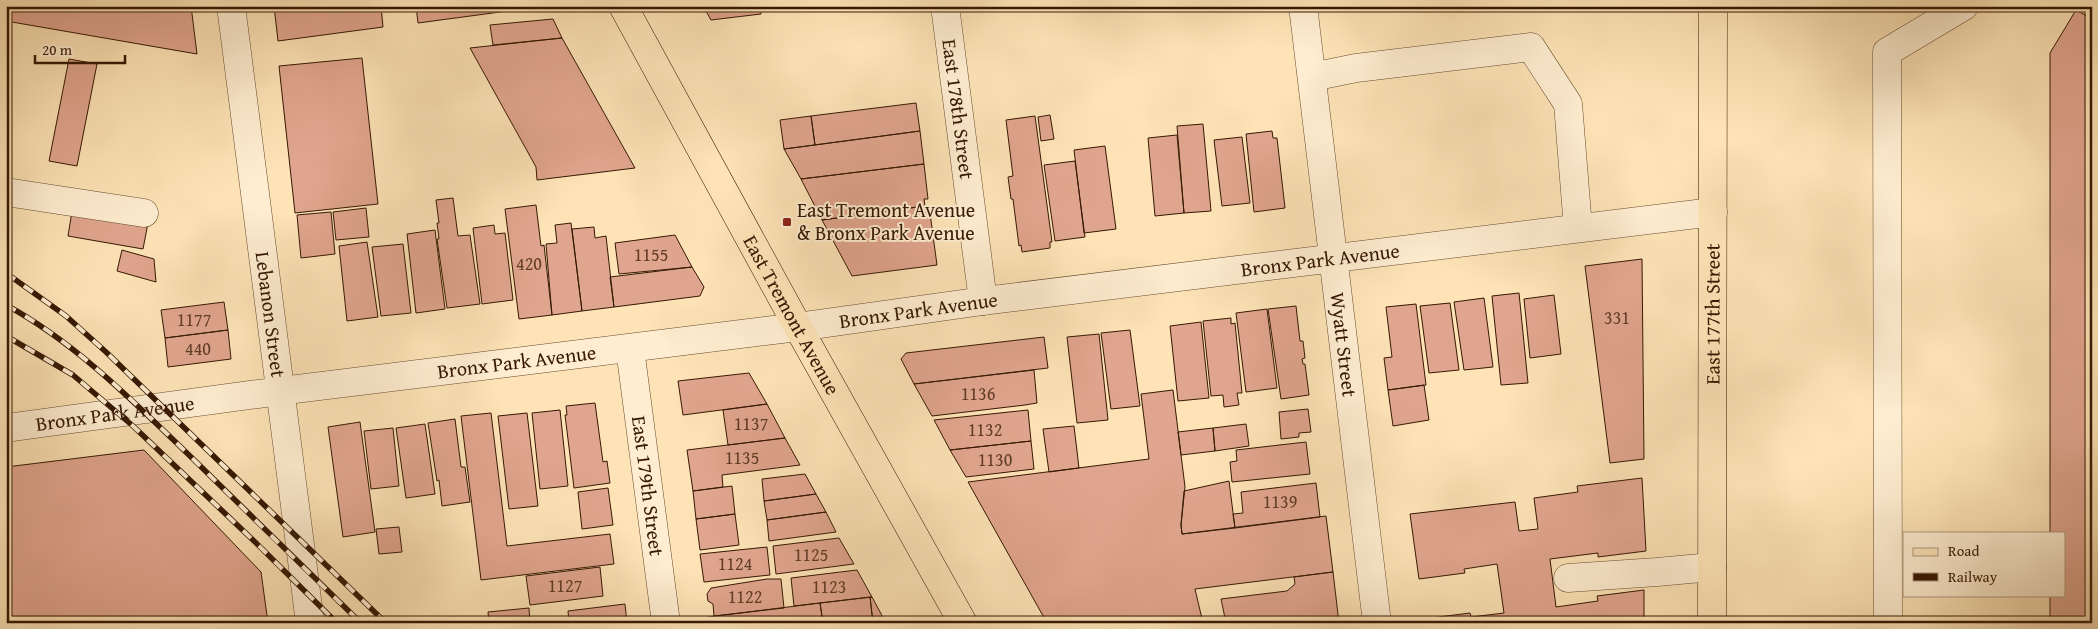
<svg xmlns="http://www.w3.org/2000/svg" width="2098" height="629" viewBox="0 0 2098 629" font-family="'Gentium Book Plus',serif">
  <style>
    .building { fill: #e0a58e; stroke: #361803 }
    .lines { fill: none; stroke-linecap: round; stroke-linejoin: round }
    .minor-casing { stroke: #684b30; stroke-width: 29 }
    .major-casing { stroke: #361803; stroke-width: 29 }
    .minor { stroke: #feedd0; stroke-width: 28 }
    .major { stroke: #fde3b6; stroke-width: 28 }
    .rail-casing { stroke: #361803; stroke-width: 5.5 }
    .rail { stroke: #feedd0; stroke-width: 4; stroke-dasharray: 11; stroke-linecap: butt }
    .poi-dot { fill: #8f2418; stroke: #feedd0; stroke-width: 2 }
    .labels { text-anchor: middle; stroke-width: 4; stroke-linejoin: round; paint-order: stroke }
    .number-label { font-size: 18px; fill: #603b26 }
    .street-label { font-size: 20px; fill: #361803; stroke: #feedd0 }
    .poi-label { font-size: 20px; fill: #361803; stroke: #feedd0; text-anchor: start }
  </style>
  <rect width="100%" height="100%" fill="#fde3b6"/>
  <filter id="stains"><feTurbulence type="fractalNoise" baseFrequency=".004" numOctaves="4"/><feColorMatrix values="0 0 0 0 .2 0 0 0 0 .09 0 0 0 0 .02 0 0 0 .5 -.17"/></filter>
  <radialGradient id="worn" r=".72"><stop offset=".6" stop-color="#630" stop-opacity="0"/><stop offset="1" stop-color="#630" stop-opacity=".3"/></radialGradient>
  <path class="building" d="M6 6H191L197 54 6 21Z
    M274 6H381L383 27 278 41Z
    M416 6H545L418 23Z
    M703 6H760L761 14 711 20Z
    M2076 10 2092 19V623H2050V595H2064V533H2050V53Z
    M553 19 562 38 493 45 490 25Z
    M562 38 635 168 537 180 536 167 470 48Z
    M362 58 378 204 295 213 279 66Z
    M69 59 97 64 77 166 49 161Z
    M916 103 920 131 815 145 811 116Z
    M1050 115 1054 139 1041 141 1038 117Z
    M811 116 815 145 784 149 780 120Z
    M1035 116 1052 242H1050V248L1022 252 1021 245 1019 246 1013 199H1011L1008 177 1013 176 1006 120Z
    M1203 124 1211 211 1184 213 1177 126Z
    M920 131 924 164 801 179 784 149Z
    M1272 131 1273 138H1277L1285 208 1254 212 1246 134Z
    M1177 135 1184 213 1155 216 1148 138Z
    M1242 137 1250 203 1222 206 1214 140Z
    M1105 146 1116 229 1084 233 1074 150Z
    M1075 161 1085 237 1055 241 1044 165Z
    M924 164 928 199H924L925 206 822 220 801 179Z
    M453 198 458 236 470 235 480 304 447 308 437 239H439L437 223H439L436 200Z
    M73 205 149 218 143 249 68 236Z
    M536 205 541 246 544 245 552 315 519 319 505 209Z
    M925 206 926 214 930 213 937 265 852 276 822 220Z
    M366 208 369 237 336 240 333 212Z
    M331 212 335 254 301 258 297 215Z
    M571 223 582 311 552 315 546 244 557 243 555 225Z
    M494 225 495 234 505 233 513 300 482 304 473 228Z
    M594 227 595 238 606 236 614 307 582 311 572 229Z
    M435 230 445 309 416 313 407 234Z
    M675 235 692 267 619 274 615 243Z
    M367 242 378 317 347 321 339 246Z
    M403 244 411 313 381 316 372 247Z
    M122 250 154 259 156 282 117 271Z
    M1642 259 1644 459 1610 463 1585 266Z
    M692 267 704 287 700 296 614 307 610 277Z
    M1519 293 1528 383 1501 385 1492 296Z
    M1554 295 1561 354 1530 358 1524 299Z
    M1484 298 1493 367 1464 370 1454 302Z
    M224 302 228 330 165 338 161 310Z
    M1450 303 1459 370 1429 373 1420 306Z
    M1416 304 1426 385 1388 390 1384 358 1392 357 1386 307Z
    M1296 306 1300 341H1303L1305 358 1302 359 1303 364H1305L1309 395 1281 399 1268 309Z
    M1267 309 1277 388 1246 392 1236 313Z
    M1231 318V324L1235 323 1242 393H1237L1239 405 1224 407 1223 395 1211 396 1203 321Z
    M1201 322 1209 398 1178 401 1170 326Z
    M228 330 231 359 168 367 165 338Z
    M1130 330 1140 406 1111 409 1101 333Z
    M1099 334 1108 420 1077 423 1067 337Z
    M1044 337 1048 368 914 384 901 359 906 353Z
    M1034 370 1037 403 1025 405 932 416 914 384Z
    M749 373 767 404 683 415 678 381Z
    M1424 385 1429 420 1393 426 1388 390Z
    M1173 390 1185 487 1181 525 1182 534 1326 516 1333 572 1195 589 1203 623H1047L968 482 1149 459 1141 394Z
    M595 403 603 462 607 461 610 483 574 488 565 415H567L566 406Z
    M767 404 785 438 728 445 723 410Z
    M1308 409 1311 432 1299 433V437L1281 439 1279 412Z
    M560 410 568 486 540 489 532 413Z
    M1028 410 1031 441 950 450 934 420Z
    M491 413 507 546 610 534 614 564 481 580 461 416Z
    M527 413 538 506 509 509 498 416Z
    M455 419 461 467H465L470 502 442 506 439 480 437 481 428 423Z
    M360 422 375 532 343 537 328 427Z
    M425 424 435 494 406 498 396 428Z
    M1246 424 1249 446 1215 451 1213 428Z
    M1074 426 1079 468 1049 472 1043 429Z
    M393 428 399 486 371 489 364 431Z
    M1213 428 1215 451 1181 455 1178 432Z
    M785 438 800 465 722 475 723 487 693 491 687 450Z
    M1031 441 1034 469 966 477 950 450Z
    M1306 442 1310 474 1232 482 1230 462 1237 461 1236 450Z
    M144 450 261 572 268 623H6V467Z
    M805 474 816 494 764 501 762 479Z
    M1642 478 1646 551 1598 557V553L1550 559 1556 607 1598 601 1597 596 1644 590V623H1423V619L1470 613 1471 617 1504 613 1497 564 1464 569 1465 573 1419 579 1410 514 1515 502 1519 531 1538 529 1534 498 1578 492 1577 486Z
    M1229 481 1235 528 1182 534 1181 525 1184 491Z
    M1316 483 1320 517 1235 528 1233 514 1243 513 1241 492Z
    M732 486 735 514 696 519 693 491Z
    M608 488 613 525 582 529 578 492Z
    M816 494 826 512 767 520 764 501Z
    M826 512 836 532 769 541 767 520Z
    M735 514 739 545 700 550 696 519Z
    M399 527 402 552 379 554 376 529Z
    M839 538 854 564 776 574 773 546Z
    M767 547 770 575 704 582 700 554Z
    M600 567 603 596 530 605 526 576Z
    M857 570 872 597 794 606 791 578Z
    M1333 572 1339 623H1226L1221 599 1287 591 1295 584 1294 577Z
    M767 579H781L784 608 714 616 713 604 708 601 707 594 711 588Z
    M870 597 873 623H823L820 603Z
    M870 597H872L886 623H873Z
    M820 603 823 623H709L708 617Z
    M625 604 627 623H569L568 611Z
    M529 608 530 623H489L488 612Z"/>
  <g class="lines">
    <defs>
      <g id="minor">
        <path id="s1" d="M231 6 310 623"/>
        <path id="s2" d="M945 6 983 301"/>
        <path id="s3" d="M1303 6 1377 623"/>
        <path d="M1312 77 1356 68 1531 47 1568 104 1578 228"/>
        <path d="M6 192 144 213"/>
        <path id="s4" d="M630 349 666 623"/>
        <path id="s5" d="M6 428 280 391 798 327 983 301 1713 212"/>
        <path d="M1568 578 1657 572 1712 567"/>
        <path d="M1888 623 1887 52 1964 6"/>
      </g>
      <g id="major">
        <path id="s6" d="M623 6 798 327 963 623"/>
        <path id="s7" d="M1712 623 1713 6"/>
      </g>
    </defs>
    <use href="#minor" class="minor-casing"/>
    <use href="#major" class="major-casing"/>
    <use href="#minor" class="minor"/>
    <use href="#major" class="major"/>
    <defs>
      <path id="rail" d="M6 273 66 316 106 352 386 623
        M6 305C76 343 134 402 190 456 247 512 304 568 361 623
        M6 336 73 375 133 426 253 540 337 623"/>
    </defs>
    <use href="#rail" class="rail-casing"/>
    <use href="#rail" class="rail"/>
  </g>
  <rect class="poi-dot" x="782" y="217" width="10" height="10" rx="2.5"/>
  <g class="labels">
    <g class="number-label">
      <text x="651" y="261">1155</text>
      <text x="529" y="270">420</text>
      <text x="1617" y="324">331</text>
      <text x="194" y="326">1177</text>
      <text x="198" y="355">440</text>
      <text x="978" y="400">1136</text>
      <text x="751" y="430">1137</text>
      <text x="985" y="436">1132</text>
      <text x="742" y="464">1135</text>
      <text x="995" y="466">1130</text>
      <text x="1280" y="508">1139</text>
      <text x="811" y="561">1125</text>
      <text x="735" y="570">1124</text>
      <text x="565" y="592">1127</text>
      <text x="829" y="593">1123</text>
      <text x="745" y="603">1122</text>
    </g>
    <g class="street-label">
      <text dy="7" stroke="none"><textPath href="#s2" startOffset="104">East 178th Street</textPath></text>
      <text dy="7" stroke="none"><textPath href="#s5" startOffset="1325">Bronx Park Avenue</textPath></text>
      <text dy="7" stroke="none"><textPath href="#s5" startOffset="920">Bronx Park Avenue</textPath></text>
      <text dy="7" stroke="none"><textPath href="#s7" startOffset="309">East 177th Street</textPath></text>
      <text dy="7" stroke="none"><textPath href="#s1" startOffset="311">Lebanon Street</textPath></text>
      <text dy="7" stroke="none"><textPath href="#s6" startOffset="352">East Tremont Avenue</textPath></text>
      <text dy="7" stroke="none"><textPath href="#s3" startOffset="341">Wyatt Street</textPath></text>
      <text dy="7" stroke="none"><textPath href="#s5" startOffset="515">Bronx Park Avenue</textPath></text>
      <text dy="7" stroke="none"><textPath href="#s5" startOffset="110">Bronx Park Avenue</textPath></text>
      <text dy="7" stroke="none"><textPath href="#s4" startOffset="138">East 179th Street</textPath></text>
    </g>
    <g class="poi-label">
      <text x="797" y="217">East Tremont Avenue<tspan x="797" dy="23">&amp; Bronx Park Avenue</tspan></text>
    </g>
  </g>
  <rect width="2098" height="629" fill="none" stroke="#fde3b6" stroke-width="25"/>
  <rect x="8" y="8" width="2083" height="614" fill="none" stroke="#361803" stroke-width="2.5"/>
  <rect x="12" y="12" width="2073" height="604" fill="none" stroke="#361803"/>
  <rect x="1903" y="532" width="162" height="65" fill="#feedd0" stroke="#ae987e"/>
  <rect x="1913" y="548" width="25" height="8" fill="#fde3b6" stroke="#ae987e"/>
  <text x="1948" y="556" font-size="15" fill="#361803">Road</text>
  <rect x="1913" y="573" width="25" height="8" fill="#361803" stroke="#ae987e"/>
  <text x="1948" y="582" font-size="15" fill="#361803">Railway</text>
  <path d="M35 55v8h90v-8" fill="none" stroke="#361803" stroke-width="2.5"/>
  <text x="42" y="55" font-size="15" fill="#361803" stroke="#feedd0" stroke-width="4" paint-order="stroke">20 m</text>
  <rect width="100%" height="100%" filter="url(#stains)"/>
  <rect width="100%" height="100%" fill="url(#worn)"/>
</svg>
